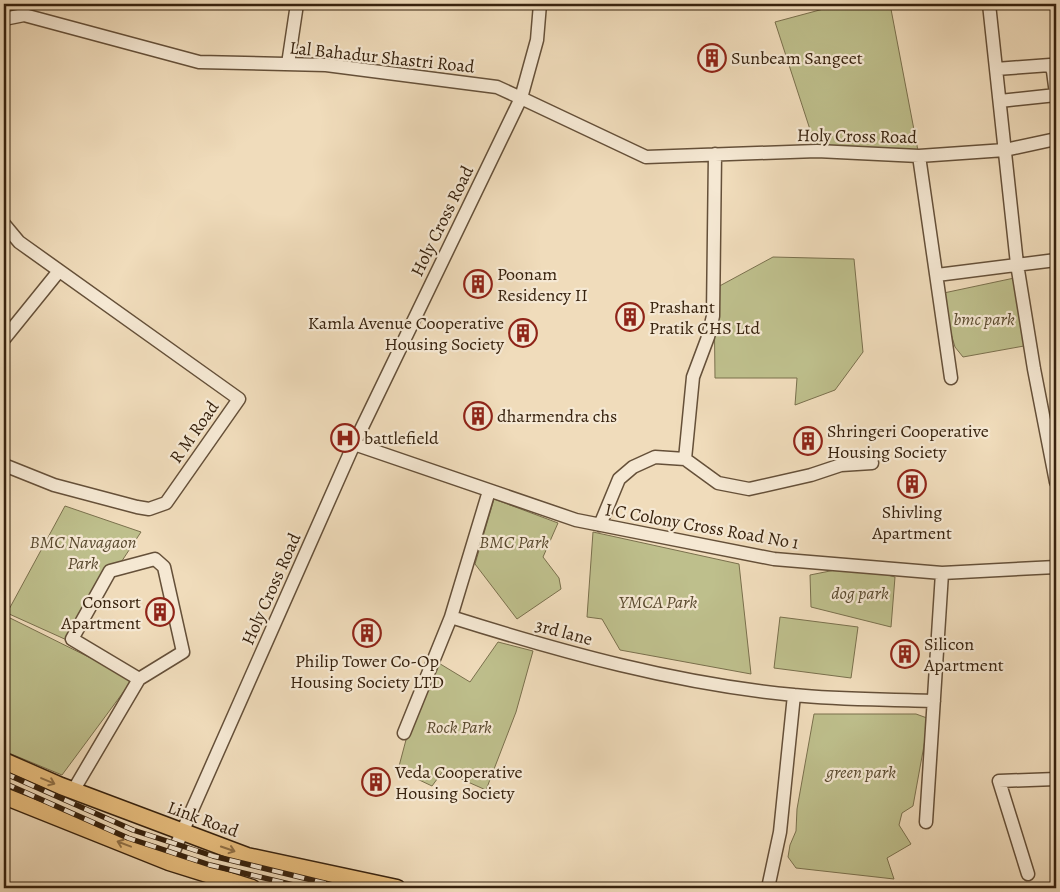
<svg xmlns="http://www.w3.org/2000/svg" width="1060" height="892" viewBox="0 0 1060 892" font-family="Alegreya,serif">
  <style>
    .green { fill: #bebf8c; stroke: #7a704d }
    .lines { fill: none; stroke-linecap: round; stroke-linejoin: round }
    .minor-casing { stroke: #655039; stroke-width: 15 }
    .major-casing { stroke: #37220e; stroke-width: 19 }
    .minor { stroke: #f5e8d3; stroke-width: 12 }
    .major { stroke: #e8be7e; stroke-width: 16 }
    .rail-casing { stroke: #37220e; stroke-width: 5.5 }
    .rail { stroke: #f5e8d3; stroke-width: 4; stroke-dasharray: 11; stroke-linecap: butt }
    .oneway { stroke: #907046 }
    .labels { text-anchor: middle; stroke-width: 4.5; stroke-linejoin: round; paint-order: stroke }
    .street-label { font-size: 18px; fill: #37220e; stroke: #f5e8d3 }
    .poi-label { font-size: 18px; fill: #37220e; stroke: #f5e8d3; text-anchor: start }
    .park-label { font-size: 18px; font-style: italic; fill: #59492e; stroke: #f5e8d3 }
  </style>
  <rect width="100%" height="100%" fill="#f0dcbb"/>
  <filter id="stains"><feTurbulence type="fractalNoise" baseFrequency=".004" numOctaves="4"/><feColorMatrix values="0 0 0 0 .2 0 0 0 0 .09 0 0 0 0 .02 0 0 0 .5 -.17"/></filter>
  <radialGradient id="worn" r=".72"><stop offset=".6" stop-color="#630" stop-opacity="0"/><stop offset="1" stop-color="#630" stop-opacity=".3"/></radialGradient>
  <path class="green" d="M842 4H890L919 156 817 151 775 22Z
    M773 257 854 259 863 352 835 390 795 405 797 378H715L714 289Z
    M1019 277 1024 346 963 357 955 347 939 294Z
    M494 499 558 523 543 557 559 578 561 589 517 619 475 564Z
    M65 506 141 532 69 641 7 613Z
    M593 532 739 564 751 674 620 650 602 619 587 617Z
    M855 566 895 577 891 627 811 607 810 575Z
    M4 615 133 679 62 775 4 751Z
    M780 617 858 627 851 678 774 668Z
    M498 642 533 651 516 712 486 790 443 771 432 786 398 770 411 721 437 662 470 682Z
    M814 714H916L927 718V729L913 806 902 813 899 825 911 844 887 858 894 879 796 868 788 857 790 845 796 831 797 809Z"/>
  <g class="lines">
    <defs>
      <path id="minor" d="M989 4 1017 264 1034 369 1056 482
        M4 19 24 15 199 62 326 65 497 87 521 98 537 40 540 4
        M288 64 297 4
        M996 69 1050 65 1053 71 1056 94
        M1000 101 1056 95
        M919 156 951 378
        M4 224 19 242 239 399 166 503 149 509 137 507 54 485 4 465
        M937 275 1056 260
        M4 339 59 271
        M354 444 576 520 774 559 942 573 1056 567
        M685 459 693 377 708 337 713 316 715 154
        M600 525 619 479 633 467 655 457 685 459 718 483 749 489 811 475 841 465 872 463
        M451 617 489 491
        M404 733 451 617C562 652 677 684 794 695 840 700 888 699 934 701
        M73 791 139 679 183 652 164 567 155 559 110 571 72 639 139 679
        M926 822 942 573
        M169 862 354 444 521 98 646 157 817 151 919 156 1005 150 1056 139
        M1028 874 999 781 1056 779
        M768 888 780 832 794 695"/>
      <path id="major" d="M4 761 61 786 247 856 397 888
        M4 796 169 862 252 888"/>
    </defs>
    <use href="#minor" class="minor-casing"/>
    <use href="#major" class="major-casing"/>
    <use href="#minor" class="minor"/>
    <use href="#major" class="major"/>
    <defs>
      <path id="rail" d="M4 773 133 830 213 856 345 888
        M4 783 128 838 210 865 306 888"/>
    </defs>
    <use href="#rail" class="rail-casing"/>
    <use href="#rail" class="rail"/>
  </g>
  <defs><path id="oneway-shaft" d="M-6 0H5M1.5-3L5.5 0L1.5 3" fill="none" stroke-width="1.6" stroke-linecap="round" stroke-linejoin="round" transform="scale(1.25)"/></defs>
  <g class="oneway">
    <use href="#oneway-shaft" transform="translate(48 781) rotate(23)"/>
    <use href="#oneway-shaft" transform="translate(124 844) rotate(-159)"/>
    <use href="#oneway-shaft" transform="translate(228 849) rotate(19)"/>
  </g>
  <defs>
    <symbol id="building-ring" viewBox="-11 -11 22 22"><circle r="9.5" fill="#f5e8d3" stroke="#8f2418" stroke-width="1.5"/><path d="M-4-6H4V6H1V3H-1V6H-4ZM-2.5-4.3h1.7v1.8h-1.7ZM.8-4.3h1.7v1.8H.8ZM-2.5-1h1.7V.8h-1.7ZM.8-1h1.7V.8H.8Z" fill="#8f2418"/></symbol>
    <symbol id="hospital-ring" viewBox="-11 -11 22 22"><circle r="9.5" fill="#f5e8d3" stroke="#8f2418" stroke-width="1.5"/><path d="M-5-5h3v3.5h4V-5h3V5h-3V1.5h-4V5h-3Z" fill="#8f2418"/></symbol>
  </defs>
  <g fill-rule="evenodd">
    <use href="#building-ring" x="696" y="42" width="32" height="32"/>
    <use href="#building-ring" x="462" y="268" width="32" height="32"/>
    <use href="#building-ring" x="614" y="301" width="32" height="32"/>
    <use href="#building-ring" x="507" y="317" width="32" height="32"/>
    <use href="#building-ring" x="462" y="400" width="32" height="32"/>
    <use href="#hospital-ring" x="329" y="422" width="32" height="32"/>
    <use href="#building-ring" x="792" y="425" width="32" height="32"/>
    <use href="#building-ring" x="896" y="468" width="32" height="32"/>
    <use href="#building-ring" x="144" y="596" width="32" height="32"/>
    <use href="#building-ring" x="351" y="617" width="32" height="32"/>
    <use href="#building-ring" x="889" y="638" width="32" height="32"/>
    <use href="#building-ring" x="360" y="766" width="32" height="32"/>
  </g>
  <g class="labels">
    <g class="street-label">
      <text transform="translate(382 57) rotate(6)" y="6">Lal Bahadur Shastri Road</text>
      <text transform="translate(857 136) rotate(1)" y="6">Holy Cross Road</text>
      <text transform="translate(442 221) rotate(-64)" y="6">Holy Cross Road</text>
      <text transform="translate(194 432) rotate(-55)" y="6">R M Road</text>
      <text transform="translate(702 526) rotate(10)" y="6">I C Colony Cross Road No 1</text>
      <text transform="translate(271 589) rotate(-66)" y="6">Holy Cross Road</text>
      <text transform="translate(564 632) rotate(15)" y="6">3rd lane</text>
      <text transform="translate(203 819) rotate(20)" y="6">Link Road</text>
    </g>
    <g class="poi-label">
      <text x="731" y="64">Sunbeam Sangeet</text>
      <text x="497" y="280">Poonam<tspan x="497" dy="21">Residency II</tspan></text>
      <text x="649" y="313">Prashant<tspan x="649" dy="21">Pratik CHS Ltd</tspan></text>
      <text x="504" y="329" text-anchor="end">Kamla Avenue Cooperative<tspan x="504" dy="21">Housing Society</tspan></text>
      <text x="497" y="422">dharmendra chs</text>
      <text x="827" y="437">Shringeri Cooperative<tspan x="827" dy="21">Housing Society</tspan></text>
      <text x="364" y="444">battlefield</text>
      <text x="912" y="518" text-anchor="middle">Shivling<tspan x="912" dy="21">Apartment</tspan></text>
      <text x="141" y="608" text-anchor="end">Consort<tspan x="141" dy="21">Apartment</tspan></text>
      <text x="924" y="650">Silicon<tspan x="924" dy="21">Apartment</tspan></text>
      <text x="367" y="667" text-anchor="middle">Philip Tower Co-Op<tspan x="367" dy="21">Housing Society LTD</tspan></text>
      <text x="395" y="778">Veda Cooperative<tspan x="395" dy="21">Housing Society</tspan></text>
    </g>
    <g class="park-label">
      <text x="984" y="325">bmc park</text>
      <text x="83" y="548">BMC Navagaon<tspan x="83" dy="21">Park</tspan></text>
      <text x="514" y="548">BMC Park</text>
      <text x="860" y="599">dog park</text>
      <text x="658" y="608">YMCA Park</text>
      <text x="459" y="733">Rock Park</text>
      <text x="861" y="778">green park</text>
    </g>
  </g>
  <rect width="1060" height="892" fill="none" stroke="#f0dcbb" stroke-width="20"/>
  <rect x="5" y="5" width="1050" height="882" fill="none" stroke="#37220e" stroke-width="2.5"/>
  <rect x="10" y="10" width="1040" height="872" fill="none" stroke="#37220e"/>
  <rect width="100%" height="100%" filter="url(#stains)"/>
  <rect width="100%" height="100%" fill="url(#worn)"/>
</svg>
